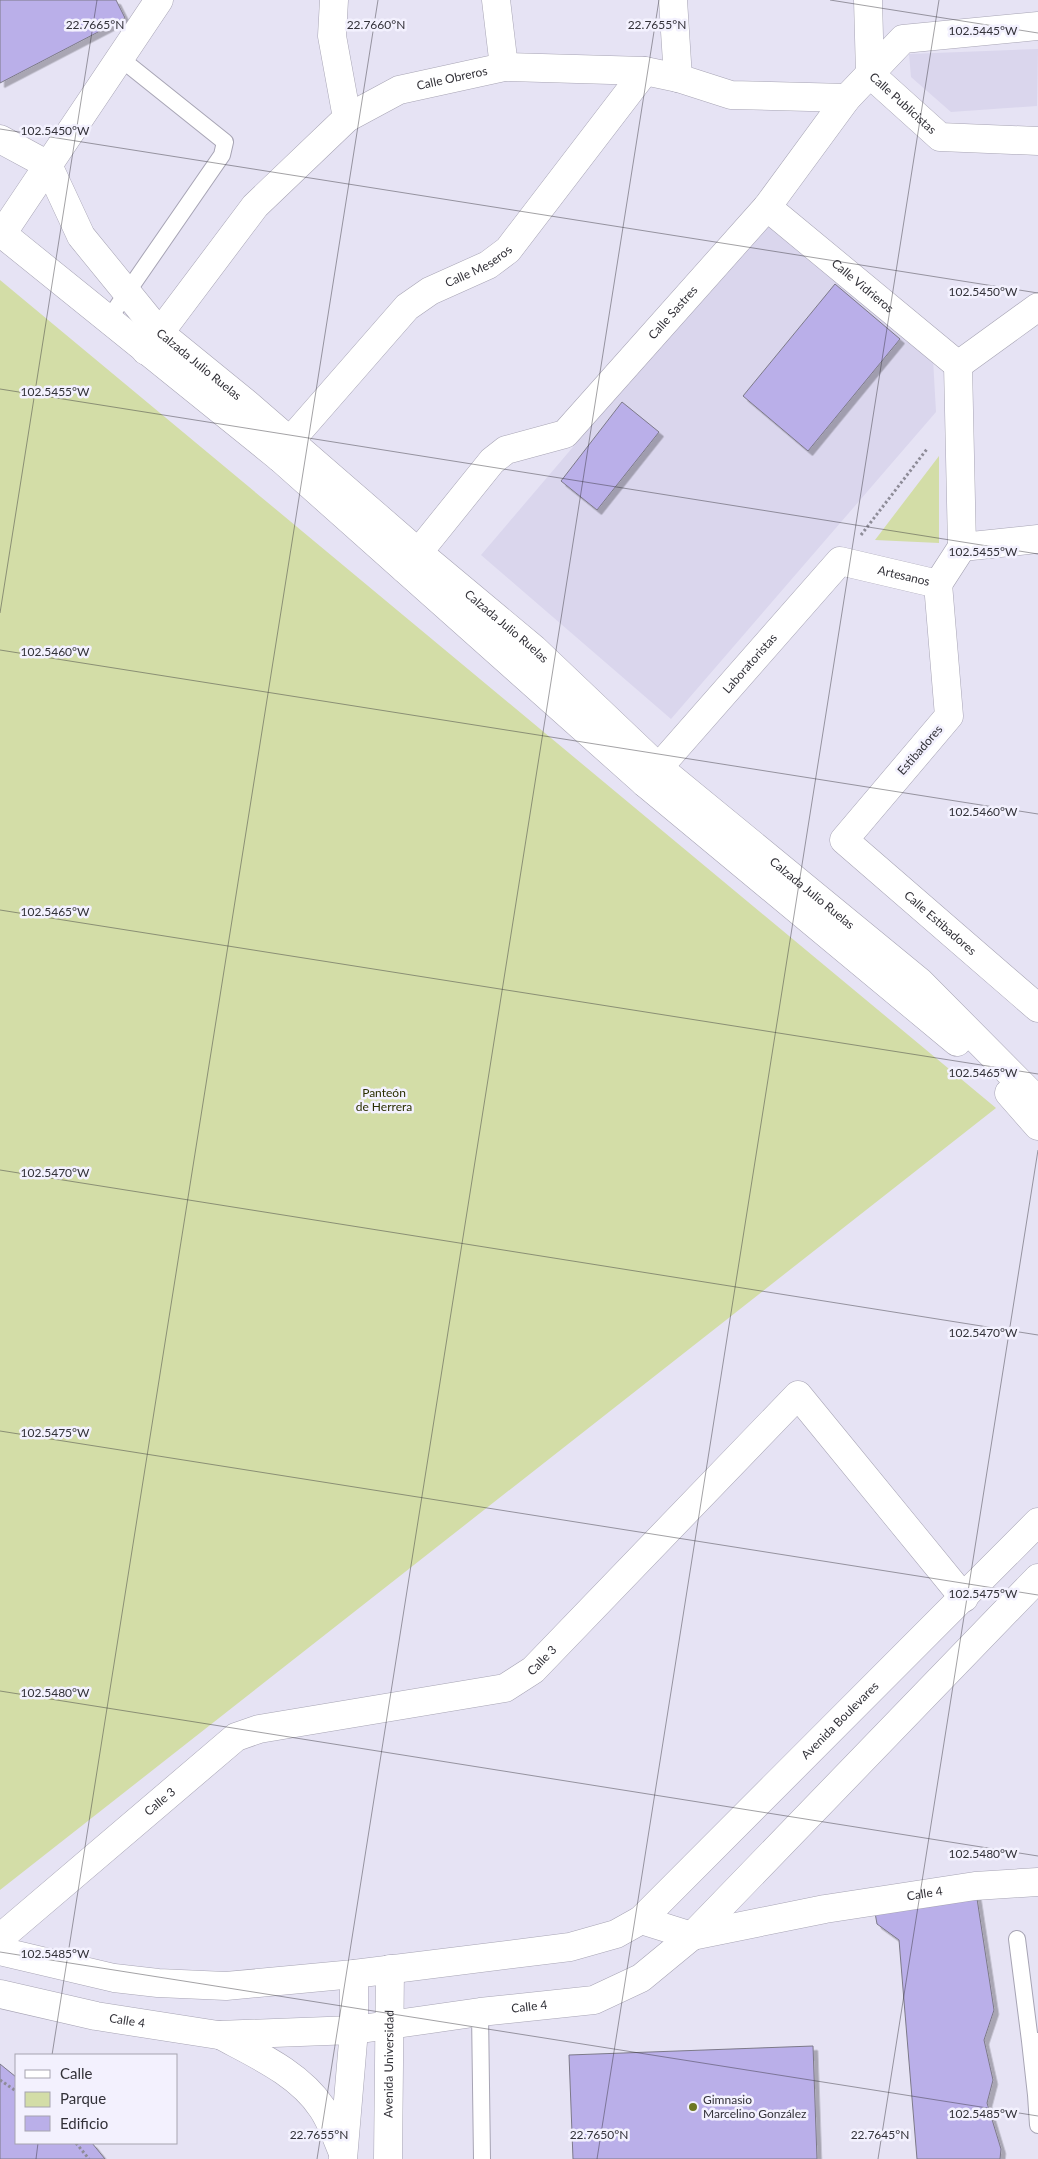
<svg xmlns="http://www.w3.org/2000/svg" width="1038" height="2159" viewBox="0 0 1038 2159" font-family="Lato,sans-serif">
  <style>
    .built { fill: #dad6ed }
    .green { fill: #d3dda7 }
    .building { fill: #baafe9; stroke: #7d7a89; filter: url(#shadow) }
    .lines { fill: none; stroke-linecap: round; stroke-linejoin: round }
    .service-casing { stroke: #a7a4b4; stroke-width: 18 }
    .minor-casing { stroke: #a7a4b4; stroke-width: 29 }
    .tertiary-casing { stroke: #a7a4b4; stroke-width: 29 }
    .secondary-casing { stroke: #a7a4b4; stroke-width: 29 }
    .path { stroke: #8e8c98; stroke-width: 3; stroke-dasharray: 2.5 2.5; stroke-linecap: butt }
    .service { stroke: #fff; stroke-width: 16 }
    .minor { stroke: #fff; stroke-width: 28 }
    .tertiary { stroke: #fff; stroke-width: 28 }
    .secondary { stroke: #fff; stroke-width: 28 }
    .ticks { fill: none; stroke: #323138; stroke-width: 1; stroke-opacity: 0.45 }
    .poi-dot { fill: #6d7723; stroke: #f3f1fe; stroke-width: 2 }
    .labels { text-anchor: middle; stroke-width: 5; stroke-linejoin: round; paint-order: stroke }
    .street-label { font-size: 12px; fill: #323138; stroke: #f3f1fe }
    .park-label { font-size: 12px; fill: #2a2f00; stroke: #f3f1fe }
    .poi-label { font-size: 12px; fill: #323138; stroke: #f3f1fe; text-anchor: start }
    .ticks-label { font-size: 12px; text-anchor: middle; fill: #323138; stroke: #f3f1fe; stroke-width: 5; stroke-linejoin: round; paint-order: stroke }
  </style>
  <defs>
    <filter id="shadow"><feDropShadow dx="4.5" dy="4.5" stdDeviation="0" flood-color="#0004"/></filter>
  </defs>
  <rect width="100%" height="100%" fill="#e6e3f4"/>
  <path class="built" d="M1038 49 1037 106 951 112 911 77 909 54Z
    M768 218 933 359 936 412 671 719 481 555Z"/>
  <path class="green" d="M0 280 996 1108 0 1890Z
    M939 456V543L875 540Z"/>
  <path class="building" d="M0 0H116L125 18 0 83Z
    M835 284 900 339 808 451 743 396Z
    M622 402 659 432 597 510 561 481Z
    M976 1892 994 2010 984 2040 993 2080 987 2103 1001 2149 1000 2159H917L899 1940 877 1924 874 1907Z
    M813 2046 817 2159H573L569 2055Z
    M0 2064 16 2077V2143H92L105 2159H0Z"/>
  <g class="lines">
    <defs>
      <path id="service" d="M108 320 222 155 225 142 120 58
        M1017 1939 1030 2041
        M480 2012 482 2159
        M1038 2041H1030L1036 2095H1038
        M1036 2095 1038 2125"/>
      <g id="minor">
        <path d="M334 0 332 36 347 118"/>
        <path d="M496 0 504 67"/>
        <path d="M673 0 678 78"/>
        <path id="s1" d="M868 0 870 74 940 137 1038 141"/>
        <path id="s2" d="M767 207 958 365"/>
        <path d="M2 234 159 0"/>
        <path id="s3" d="M146 351 255 206 347 118 399 90 504 67 645 71 678 78 731 95 847 98"/>
        <path d="M958 365 962 547"/>
        <path d="M958 365 1038 307"/>
        <path id="s4" d="M280 458 290 441 407 307 430 291 488 265 508 250 645 71"/>
        <path d="M962 547 1038 539"/>
        <path id="s5" d="M405 569 492 461 506 450 565 434 767 207 847 98 903 39 1038 26"/>
        <path id="s6" d="M938 584 949 716 844 840 1038 1008"/>
        <path id="s7" d="M645 783 840 561 938 584 962 547"/>
        <path id="s8" d="M641 1920 692 1936 825 1909 975 1886 1038 1882"/>
        <path id="s9" d="M0 1938 236 1737 259 1729 505 1688 533 1670 798 1395 964 1598"/>
        <path d="M343 2159 354 2030V1974"/>
        <path id="s10" d="M388 2159 390 1969"/>
      </g>
      <g id="tertiary">
        <path id="s11" d="M0 1951 114 1978 158 1983 226 1986 354 1974 570 1947 616 1934 641 1920 1038 1522"/>
        <path id="s12" d="M0 1994 96 2016 218 2035 354 2030 480 2012 594 2000 641 1978 692 1936 1038 1578"/>
        <path d="M220 2035C255 2054 299 2073 322 2108 331 2121 337 2139 343 2153"/>
      </g>
      <g id="secondary">
        <path id="s13" d="M0 139 48 165 81 236 160 333 246 403 419 553 534 649 658 767 920 982 1038 1101"/>
        <path d="M0 232 280 458 645 783 957 1042"/>
        <path d="M1009 1093 1038 1126"/>
      </g>
    </defs>
    <use href="#service" class="service-casing"/>
    <use href="#minor" class="minor-casing"/>
    <use href="#tertiary" class="tertiary-casing"/>
    <use href="#secondary" class="secondary-casing"/>
    <path class="path" d="M861 535 927 449
      M0 2080 16 2091
      M76 2143 89 2159"/>
    <use href="#service" class="service"/>
    <use href="#minor" class="minor"/>
    <use href="#tertiary" class="tertiary"/>
    <use href="#secondary" class="secondary"/>
  </g>
  <path class="ticks" d="M830 0 1038 33M0 129 1038 293M0 389 1038 554M0 613 97 0M0 650 1038 814M0 910 1038 1074M0 1170 1038 1335M0 1431 1038 1595M0 1691 1038 1856M0 1952 1038 2116M52 2055 378 0M36 2159 38 2143M317 2159 659 0M597 2159 939 0M878 2159 1038 1150"/>
  <circle class="poi-dot" cx="693" cy="2107" r="5"/>
  <g class="labels">
    <g class="street-label">
      <text dy="4" stroke="none"><textPath href="#s3" startOffset="422">Calle Obreros</textPath></text>
      <text dy="4" stroke="none"><textPath href="#s1" startOffset="118">Calle Publicistas</textPath></text>
      <text dy="4" stroke="none"><textPath href="#s4" startOffset="280">Calle Meseros</textPath></text>
      <text dy="4" stroke="none"><textPath href="#s2" startOffset="124">Calle Vidrieros</textPath></text>
      <text dy="4" stroke="none"><textPath href="#s5" startOffset="380">Calle Sastres</textPath></text>
      <text dy="4" stroke="none"><textPath href="#s13" startOffset="308">Calzada Julio Ruelas</textPath></text>
      <text dy="4" stroke="none"><textPath href="#s7" startOffset="361">Artesanos</textPath></text>
      <text dy="4" stroke="none"><textPath href="#s13" startOffset="712">Calzada Julio Ruelas</textPath></text>
      <text dy="4" stroke="none"><textPath href="#s7" startOffset="159">Laboratoristas</textPath></text>
      <text transform="translate(920 750) rotate(-49)" y="4">Estibadores</text>
      <text dy="4" stroke="none"><textPath href="#s13" startOffset="1118">Calzada Julio Ruelas</textPath></text>
      <text dy="4" stroke="none"><textPath href="#s6" startOffset="422">Calle Estibadores</textPath></text>
      <text dy="4" stroke="none"><textPath href="#s9" startOffset="630">Calle 3</textPath></text>
      <text dy="4" stroke="none"><textPath href="#s11" startOffset="934">Avenida Boulevares</textPath></text>
      <text dy="4" stroke="none"><textPath href="#s9" startOffset="210">Calle 3</textPath></text>
      <text dy="4" stroke="none"><textPath href="#s8" startOffset="290">Calle 4</textPath></text>
      <text dy="4" stroke="none"><textPath href="#s12" startOffset="535">Calle 4</textPath></text>
      <text dy="4" stroke="none"><textPath href="#s12" startOffset="130">Calle 4</textPath></text>
      <text dy="4" stroke="none"><textPath href="#s10" startOffset="95">Avenida Universidad</textPath></text>
    </g>
    <g class="park-label">
      <text x="384" y="1097">Panteón<tspan x="384" dy="14">de Herrera</tspan></text>
    </g>
    <g class="poi-label">
      <text x="703" y="2104">Gimnasio<tspan x="703" dy="14">Marcelino González</tspan></text>
    </g>
  </g>
  <g class="ticks-label">
    <text x="95" y="29">22.7665°N</text>
    <text x="376" y="29">22.7660°N</text>
    <text x="657" y="29">22.7655°N</text>
    <text x="983" y="35">102.5445°W</text>
    <text x="55" y="135">102.5450°W</text>
    <text x="983" y="296">102.5450°W</text>
    <text x="55" y="396">102.5455°W</text>
    <text x="983" y="556">102.5455°W</text>
    <text x="55" y="656">102.5460°W</text>
    <text x="983" y="816">102.5460°W</text>
    <text x="55" y="916">102.5465°W</text>
    <text x="983" y="1077">102.5465°W</text>
    <text x="55" y="1177">102.5470°W</text>
    <text x="983" y="1337">102.5470°W</text>
    <text x="55" y="1437">102.5475°W</text>
    <text x="983" y="1598">102.5475°W</text>
    <text x="55" y="1697">102.5480°W</text>
    <text x="983" y="1858">102.5480°W</text>
    <text x="55" y="1958">102.5485°W</text>
    <text x="983" y="2118">102.5485°W</text>
    <text x="319" y="2139">22.7655°N</text>
    <text x="599" y="2139">22.7650°N</text>
    <text x="880" y="2139">22.7645°N</text>
  </g>
  <rect x="15" y="2054" width="162" height="90" fill="#f3f1fe" stroke="#a6a4af"/>
  <rect x="25" y="2070" width="25" height="8" fill="#ffffff" stroke="#a6a4af"/>
  <text x="60" y="2079" font-size="15" fill="#323138">Calle</text>
  <rect x="25" y="2092" width="25" height="15" fill="#d3dda7" stroke="#a6a4af"/>
  <text x="60" y="2104" font-size="15" fill="#323138">Parque</text>
  <rect x="25" y="2116" width="25" height="15" fill="#baafe9" stroke="#a6a4af"/>
  <text x="60" y="2129" font-size="15" fill="#323138">Edificio</text>
</svg>
